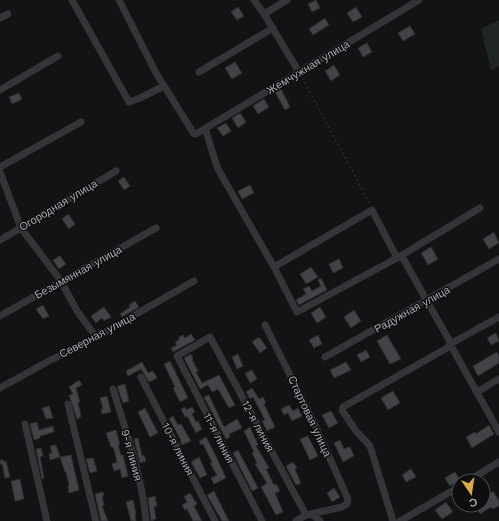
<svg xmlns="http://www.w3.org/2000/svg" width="499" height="521" viewBox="0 0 499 521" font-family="'Work Sans',sans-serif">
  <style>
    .green { fill: #202621 }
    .building { fill: #424347; stroke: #2e2d30 }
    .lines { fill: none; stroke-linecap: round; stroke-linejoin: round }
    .path { stroke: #3b3c40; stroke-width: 1; stroke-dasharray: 2 3; stroke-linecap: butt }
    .minor { stroke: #353539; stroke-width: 7 }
    .labels { text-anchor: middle; stroke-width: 3; stroke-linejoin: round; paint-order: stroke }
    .street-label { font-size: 11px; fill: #a7aab3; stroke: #0e0e0f }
  </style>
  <rect width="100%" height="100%" fill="#131315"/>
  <path class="green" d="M499 20V66L491 70 481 29Z"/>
  <path class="building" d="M316 0 320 8 312 12 308 4Z
    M238 7 244 16 237 20 231 12Z
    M356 7 362 17 353 22 347 13Z
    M325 18 329 25 313 35 309 29Z
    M410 26 415 34 403 41 398 33Z
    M367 43 372 52 363 57 358 48Z
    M235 62 242 73 232 79 225 68Z
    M334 65 340 75 331 81 325 71Z
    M281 89 290 107 285 110 275 92Z
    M19 93 22 99 12 104 9 97Z
    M264 99 269 107 258 114 253 106Z
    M240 113 246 122 238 128 232 118Z
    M226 123 231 131 223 136 217 128Z
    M124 177 130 186 124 190 118 181Z
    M250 185 254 193 242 199 238 191Z
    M68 214 75 224 69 229 62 219Z
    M494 232 499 243 489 249 483 239Z
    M431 247 438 259 428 265 421 253Z
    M60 256 66 264 59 269 53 260Z
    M339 259 343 268 333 273 329 264Z
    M311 267 318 277 306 284 300 274Z
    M321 278 327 290 299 305 296 300 306 294 303 289 309 286 312 291 321 286 318 280Z
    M135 301 139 307 122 317 120 314 130 307 129 305Z
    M43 305 49 316 43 319 36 309Z
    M104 307 111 317 104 321 102 318 96 323 91 316Z
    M320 307 326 317 317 323 311 313Z
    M354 310 361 321 351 328 344 317Z
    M496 333 499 341 491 345 487 338Z
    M191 334 195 340 173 352 171 348 177 345 175 342 179 340 178 338 183 335 185 338Z
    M318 335 322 344 314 348 309 340Z
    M387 335 401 359 390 364 377 341Z
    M259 337 267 348 260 353 252 342Z
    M366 350 370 357 361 362 357 355Z
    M497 352 499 356V363L478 376 473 366Z
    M191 354 193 358 192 359 198 371 196 372 202 383 219 375 235 405 229 408 218 389 212 392 208 385 200 389 184 358Z
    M238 354 243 366 237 369 232 357Z
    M170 361 188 398 180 402 173 388 175 387 164 364Z
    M142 362 148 373 153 371 157 378 149 382 141 369 128 376 126 371Z
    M346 362 351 370 334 378 330 370Z
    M252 370 257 379 250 383 245 373Z
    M79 380 82 385 76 388 80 402H78L81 417 77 419 69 395 73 394 69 387Z
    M125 384 129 401 123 403 117 386Z
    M252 388 259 399 263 397 266 403 264 404 275 427 267 431 262 421 265 420 253 397 250 399 246 392Z
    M393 391 400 403 388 410 381 398Z
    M209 395 224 427 237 419 242 428 229 434 230 437 226 439 204 397Z
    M107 396 111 412 102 414 101 410 103 409 100 398Z
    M289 405 293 411 298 408 302 416 292 421 288 413 284 415 281 409Z
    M49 406 53 418 46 419 42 408Z
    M185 407 186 410 192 407 195 412 192 414 196 422 198 421 202 429 196 433 187 416 185 417 181 409Z
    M145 408 158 433 150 437 138 412Z
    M331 411 338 423 329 428 322 415Z
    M173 416 178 425 181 424 191 441 182 445 180 441 181 440 169 419Z
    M37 422 39 430 53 426 54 432 40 436V438L34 440 30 424Z
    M489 425 494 434 472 448 466 437 475 432 476 434Z
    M250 427 258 445 256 446 269 468 266 469 274 485 276 484 280 491 275 493 283 512 276 515 261 487 267 483 255 464 257 463 252 453 254 452 244 431Z
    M116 430 120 445H118L121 455H123L128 476 122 478 120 469 114 471 112 464 117 462 116 457 113 447H111L106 433Z
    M308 436 318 456 310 460 300 439Z
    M206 437 216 456 226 478 214 484 211 478 217 475 210 463 212 462 203 444 201 445 199 441Z
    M138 438 142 456 144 455 146 461 140 463 134 439Z
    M340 440 344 449 350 447 354 456 343 462 334 443Z
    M56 445 60 457 50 460 49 454 52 453 50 446Z
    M41 448 43 456 40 457 44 478 42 479 36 449Z
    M238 450 258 488 252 491 233 453Z
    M71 455 79 490 69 493 68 486 69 485 66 472H65L60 457Z
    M199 457 207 475 200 478 191 462Z
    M93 458 97 471 90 473 86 459Z
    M0 460H3L4 462 6 461 10 477 5 478 2 464H0Z
    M293 462 297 468 295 469 301 483 296 485 286 466Z
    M411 469 416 477 406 482 402 475Z
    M455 472 460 480 450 486 445 478Z
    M20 479 24 499 15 501 11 481Z
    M334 488 340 497 332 502 327 493Z
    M214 491 229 521H222L207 495Z
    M493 491 499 501V506L493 509 491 507 480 514 475 506 478 505H483V502L487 499 485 496Z
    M103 492 104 496H102L104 505 102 506 108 521H101L95 494Z
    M190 493 197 504 194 506 202 521H193L187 509 185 510 182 505 187 502 184 496Z
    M155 496 157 506 154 507 156 519 151 521 148 498Z
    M133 500 136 513 135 514 136 521H131L126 502Z
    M446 502 453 512 442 519 435 510Z"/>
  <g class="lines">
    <path class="path" d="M302 78 370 204"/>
    <path class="minor" d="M72 0 129 102 140 98 164 86
      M119 0 156 73 194 134H196L419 0
      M254 0 264 14 299 72
      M264 14 287 0
      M0 18 8 14
      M199 72 273 28
      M0 90 58 56
      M205 129C210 142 213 156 218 169L274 267 297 312 397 258 401 257 404 260 449 340 450 344 447 348 343 407 342 410 356 431 370 446 393 521
      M0 167 81 122
      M0 172 21 228 61 281 77 311 96 337
      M0 240 116 171
      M274 267 372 210 397 258 480 208
      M0 316 156 228
      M499 317 450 344 499 432
      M265 325 315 425 348 499 347 504 342 507 306 515 296 521
      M325 357 499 259
      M141 377 215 521
      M0 388 47 362 96 337 194 281
      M113 389C126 432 142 476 146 521
      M477 392 499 379
      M68 404 96 521
      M25 424 47 521
      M468 481 499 462
      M312 514 320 521
      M262 521 177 356 210 337 306 515
      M400 521 459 487"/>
  </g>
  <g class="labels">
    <g class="street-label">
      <text transform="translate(308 67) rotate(-31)" y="4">Жемчужная улица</text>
      <text transform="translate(58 205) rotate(-31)" y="4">Огородная улица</text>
      <text transform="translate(78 272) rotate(-29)" y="4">Безымянная улица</text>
      <text transform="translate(412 309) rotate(-29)" y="4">Радужная улица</text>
      <text transform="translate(97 335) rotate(-28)" y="4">Северная улица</text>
      <text transform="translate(310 416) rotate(65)" y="4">Стартовая улица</text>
      <text transform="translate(258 426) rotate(62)" y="4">12-я линия</text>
      <text transform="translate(219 438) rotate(63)" y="4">11-я линия</text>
      <text transform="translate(178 449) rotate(63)" y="4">10-я линия</text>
      <text transform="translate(132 455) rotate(75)" y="4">9-я линия</text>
    </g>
  </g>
  <g transform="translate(471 493) rotate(167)"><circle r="19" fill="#0e0e0f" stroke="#4b4c51"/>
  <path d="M0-3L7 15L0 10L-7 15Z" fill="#daad46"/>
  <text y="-6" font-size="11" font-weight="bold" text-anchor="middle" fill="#a7aab3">С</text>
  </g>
</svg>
